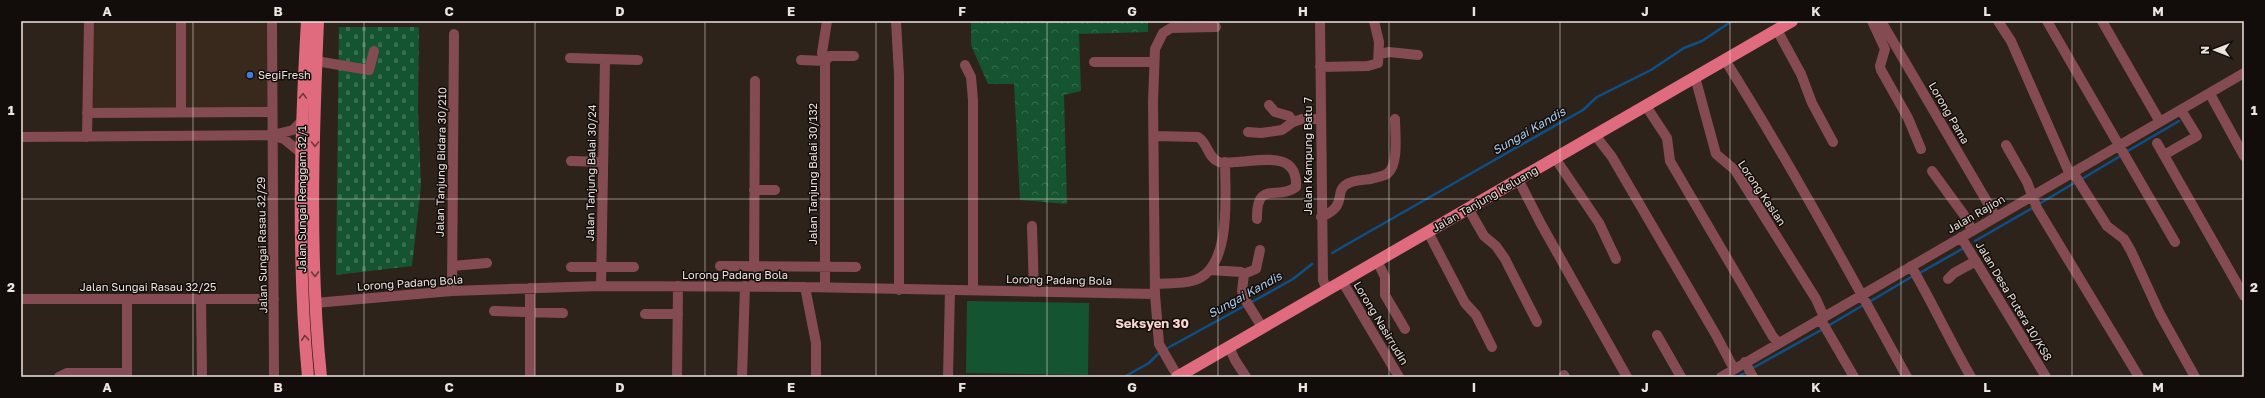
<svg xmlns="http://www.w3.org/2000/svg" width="2265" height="398" viewBox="0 0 2265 398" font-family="'Golos Text',sans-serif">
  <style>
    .built { fill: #39291d }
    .forest { fill: url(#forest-crowns) }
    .cemetery { fill: url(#cemetery-stones) }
    .garden { fill: #155430 }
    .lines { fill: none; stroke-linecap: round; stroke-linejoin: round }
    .stream { stroke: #0d5088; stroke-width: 2.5 }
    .minor { stroke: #844b52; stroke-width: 10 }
    .major { stroke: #e16b7e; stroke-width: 12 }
    .oneway { stroke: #6f373e }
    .grid { fill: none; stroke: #ebe3de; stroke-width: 1; stroke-opacity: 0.55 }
    .shop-dot { fill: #3f7fe0; stroke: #120d0a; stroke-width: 1.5 }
    .labels { text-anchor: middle; stroke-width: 3; stroke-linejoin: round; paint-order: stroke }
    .poi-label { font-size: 11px; fill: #ebe3de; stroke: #120d0a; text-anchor: start }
    .street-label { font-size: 11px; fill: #ebe3de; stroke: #120d0a }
    .water-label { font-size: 12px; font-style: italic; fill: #aecdee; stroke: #120d0a }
    .quarter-label { font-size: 13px; font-weight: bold; fill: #f9d7ce; stroke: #120d0a }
    .neatline { fill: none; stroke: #ebe3de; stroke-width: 1.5 }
    .grid-label { font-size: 13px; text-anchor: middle; font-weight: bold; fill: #ebe3de }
  </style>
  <defs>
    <pattern id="forest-crowns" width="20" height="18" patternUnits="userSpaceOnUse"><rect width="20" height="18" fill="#155430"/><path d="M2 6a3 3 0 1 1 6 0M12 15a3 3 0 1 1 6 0" fill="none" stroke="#376c4e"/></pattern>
    <pattern id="cemetery-stones" width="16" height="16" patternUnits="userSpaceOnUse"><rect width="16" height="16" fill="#155430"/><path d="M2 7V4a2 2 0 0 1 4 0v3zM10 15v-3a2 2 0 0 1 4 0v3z" fill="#376c4e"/></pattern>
  </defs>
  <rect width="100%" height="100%" fill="#2e231b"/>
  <path class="built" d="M92 21H269L268 109H91Z"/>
  <path class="forest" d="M971 21H1148V32L1079 34 1081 91 1064 95 1067 204 1020 200 1014 84H988L971 45Z"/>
  <path class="cemetery" d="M339 27H419L418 108 421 186 412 266 336 275Z"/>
  <path class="garden" d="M967 301 1089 303 1088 375 966 373Z"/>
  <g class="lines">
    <path class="stream" d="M2126 152 2179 121
      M2080 180 2122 155
      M2039 204 2076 182
      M1975 241 2034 207
      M1332 253C1416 205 1499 157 1583 110L1597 97 1651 70 1684 48 1702 41 1732 21
      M1918 274 1962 249
      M1869 302 1913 276
      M1250 303 1293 279 1312 264
      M1828 326 1865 304
      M1164 350 1246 305
      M1751 369 1823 329
      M1124 377 1149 363 1160 352
      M1737 377 1747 372"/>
    <path class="minor" d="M181 21V112
      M272 21 274 377
      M896 21 899 75V290
      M1320 21 1323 280 1327 290
      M1872 21 1885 49 1880 66 1881 70 1908 118 1921 149
      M1881 21 1996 217
      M1998 21 2011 41 2068 170 2076 177 2107 226 2124 239 2131 251 2160 314 2195 377
      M2047 21 2175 242
      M2102 21 2160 122
      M1777 30 1801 74 1812 103 1833 142
      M1380 54 1389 52 1418 55
      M570 58 638 60
      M801 60 825 61 830 56H854
      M1725 60C1790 163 1848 270 1907 377
      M316 61 369 70 374 51
      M1094 62H1154
      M965 65 971 77 973 100V290
      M1320 67 1368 66 1378 63 1379 42 1374 21
      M1695 77 1716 154 1735 170 1816 299 1824 317
      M2210 94 2244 156
      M1269 105 1275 112 1289 116 1293 122
      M1646 106 1667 138 1670 161 1773 337 1779 343
      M87 113 272 112
      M1248 132 1261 133 1282 130 1293 122 1302 119H1320
      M1595 135 1612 157 1716 335 1734 369
      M275 136 284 139 301 153
      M1154 136 1198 137C1208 143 1207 157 1219 162 1223 164 1230 162 1235 162 1260 161 1298 150 1296 187 1278 201 1256 179 1257 219
      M21 137 273 135 293 130 302 121
      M87 137 89 21
      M2157 143 2244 296
      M2006 145 2027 182 2037 208 2139 377
      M2164 155 2197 136 2181 110
      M1555 158 1599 223 1616 259
      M571 161 603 162
      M1932 171 1964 215 1972 230
      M1518 179 1541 224 1627 377
      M754 190H775
      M1468 208 1484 236 1496 246 1505 259 1537 322
      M1321 217C1349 206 1333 192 1347 184 1353 180 1364 180 1371 179 1377 177 1383 177 1388 173 1399 164 1395 132 1395 119
      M1032 226 1034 292
      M1428 232 1465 303 1476 315 1492 347
      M1961 237 2046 377
      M1377 261 1385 277V295L1405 329
      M452 266 487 263
      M720 266 856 267
      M1911 266C1932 302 1950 341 1971 377
      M571 267H634
      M1210 270 1241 272 1244 274 1242 291 1244 298 1262 327
      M1244 274 1256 269 1260 250
      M1948 279 1954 273 1976 261
      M1342 281 1399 377
      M1155 284C1167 283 1181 284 1192 281 1233 271 1225 194 1225 162
      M601 286 605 59
      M754 286 755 81
      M805 287 816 343V377
      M825 287V61L822 53 827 21
      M452 291 454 34
      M21 299H274
      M127 299V377
      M201 299 202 377
      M315 303 452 291 601 286 805 287 1155 294
      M494 311 563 313
      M645 314H678
      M1821 320 1854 377
      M1657 335 1681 377
      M1229 347 1235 360 1246 377
      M1745 362 1753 377
      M1564 375 1565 377
      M59 377 67 373H127
      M530 377V288
      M677 377 678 286
      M742 377 745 286
      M948 377 950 290
      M1178 377 1159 344 1155 294 1153 102 1155 49 1163 33 1171 28 1216 27
      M1721 377 2244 73"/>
    <path class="major" d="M307 21C300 139 297 259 308 377
      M318 21C313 139 309 259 321 377
      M1177 377 1792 21"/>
  </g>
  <defs><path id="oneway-chevron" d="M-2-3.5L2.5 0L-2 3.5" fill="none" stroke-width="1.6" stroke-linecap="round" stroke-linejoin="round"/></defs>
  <g class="oneway">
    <use href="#oneway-chevron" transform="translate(303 96) rotate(-88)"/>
    <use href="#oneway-chevron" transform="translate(315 144) rotate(90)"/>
    <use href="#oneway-chevron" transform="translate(315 274) rotate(89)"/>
    <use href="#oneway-chevron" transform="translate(305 338) rotate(-93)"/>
  </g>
  <path class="grid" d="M193 21V377M364 21V377M535 21V377M705 21V377M876 21V377M1047 21V377M1218 21V377M1389 21V377M1560 21V377M1730 21V377M1901 21V377M2072 21V377M21 199H2244"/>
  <circle class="shop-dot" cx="250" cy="75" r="4"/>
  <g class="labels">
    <g class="poi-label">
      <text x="258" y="79">SegiFresh</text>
    </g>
    <g class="street-label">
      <text transform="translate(1949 113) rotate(60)" y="4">Lorong Pama</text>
      <text transform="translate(1308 156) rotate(-90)" y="4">Jalan Kampung Batu 7</text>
      <text transform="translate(441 162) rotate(-89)" y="4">Jalan Tanjung Bidara 30/210</text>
      <text transform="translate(591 173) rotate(-89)" y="4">Jalan Tanjung Balai 30/24</text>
      <text transform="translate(813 174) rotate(-90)" y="4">Jalan Tanjung Balai 30/132</text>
      <text transform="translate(1762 193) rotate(56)" y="4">Lorong Kaslan</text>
      <text transform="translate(302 199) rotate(-90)" y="4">Jalan Sungai Renggam 32/1</text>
      <text transform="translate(1485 199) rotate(-30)" y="4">Jalan Tanjung Keluang</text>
      <text transform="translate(1976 214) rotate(-30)" y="4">Jalan Rajion</text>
      <text transform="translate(262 245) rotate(-91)" y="4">Jalan Sungai Rasau 32/29</text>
      <text x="735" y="279">Lorong Padang Bola</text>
      <text transform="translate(1059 280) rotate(1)" y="4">Lorong Padang Bola</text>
      <text transform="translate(410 283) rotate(-4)" y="4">Lorong Padang Bola</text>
      <text x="148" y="291">Jalan Sungai Rasau 32/25</text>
      <text transform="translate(2014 301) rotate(59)" y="4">Jalan Desa Putera 10/KS8</text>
      <text transform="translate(1381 323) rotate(59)" y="4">Lorong Nasirrudin</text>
    </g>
    <g class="water-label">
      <text transform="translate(1529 131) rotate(-30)" y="4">Sungai Kandis</text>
      <text transform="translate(1245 295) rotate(-29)" y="4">Sungai Kandis</text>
    </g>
    <g class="quarter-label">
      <text x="1152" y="328">Seksyen 30</text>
    </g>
  </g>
  <rect width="2265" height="398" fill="none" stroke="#120d0a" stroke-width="44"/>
  <g transform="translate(2215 50) rotate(270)" stroke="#120d0a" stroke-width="3" paint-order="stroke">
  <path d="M0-3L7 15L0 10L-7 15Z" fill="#ebe3de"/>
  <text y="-6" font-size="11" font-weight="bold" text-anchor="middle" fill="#ebe3de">N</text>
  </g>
  <rect x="22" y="22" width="2221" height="354" class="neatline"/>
  <g class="grid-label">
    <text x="107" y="16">A</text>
    <text x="278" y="16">B</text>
    <text x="449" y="16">C</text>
    <text x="620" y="16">D</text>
    <text x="791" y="16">E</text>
    <text x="962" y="16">F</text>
    <text x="1132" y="16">G</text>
    <text x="1303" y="16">H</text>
    <text x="1474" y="16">I</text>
    <text x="1645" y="16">J</text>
    <text x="1816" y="16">K</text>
    <text x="1987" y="16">L</text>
    <text x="2158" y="16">M</text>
    <text x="11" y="115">1</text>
    <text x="2254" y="115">1</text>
    <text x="11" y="292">2</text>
    <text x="2254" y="292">2</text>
    <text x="107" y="392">A</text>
    <text x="278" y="392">B</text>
    <text x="449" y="392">C</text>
    <text x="620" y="392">D</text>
    <text x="791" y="392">E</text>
    <text x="962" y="392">F</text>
    <text x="1132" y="392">G</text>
    <text x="1303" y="392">H</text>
    <text x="1474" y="392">I</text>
    <text x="1645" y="392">J</text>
    <text x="1816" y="392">K</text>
    <text x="1987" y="392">L</text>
    <text x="2158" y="392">M</text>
  </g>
</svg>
